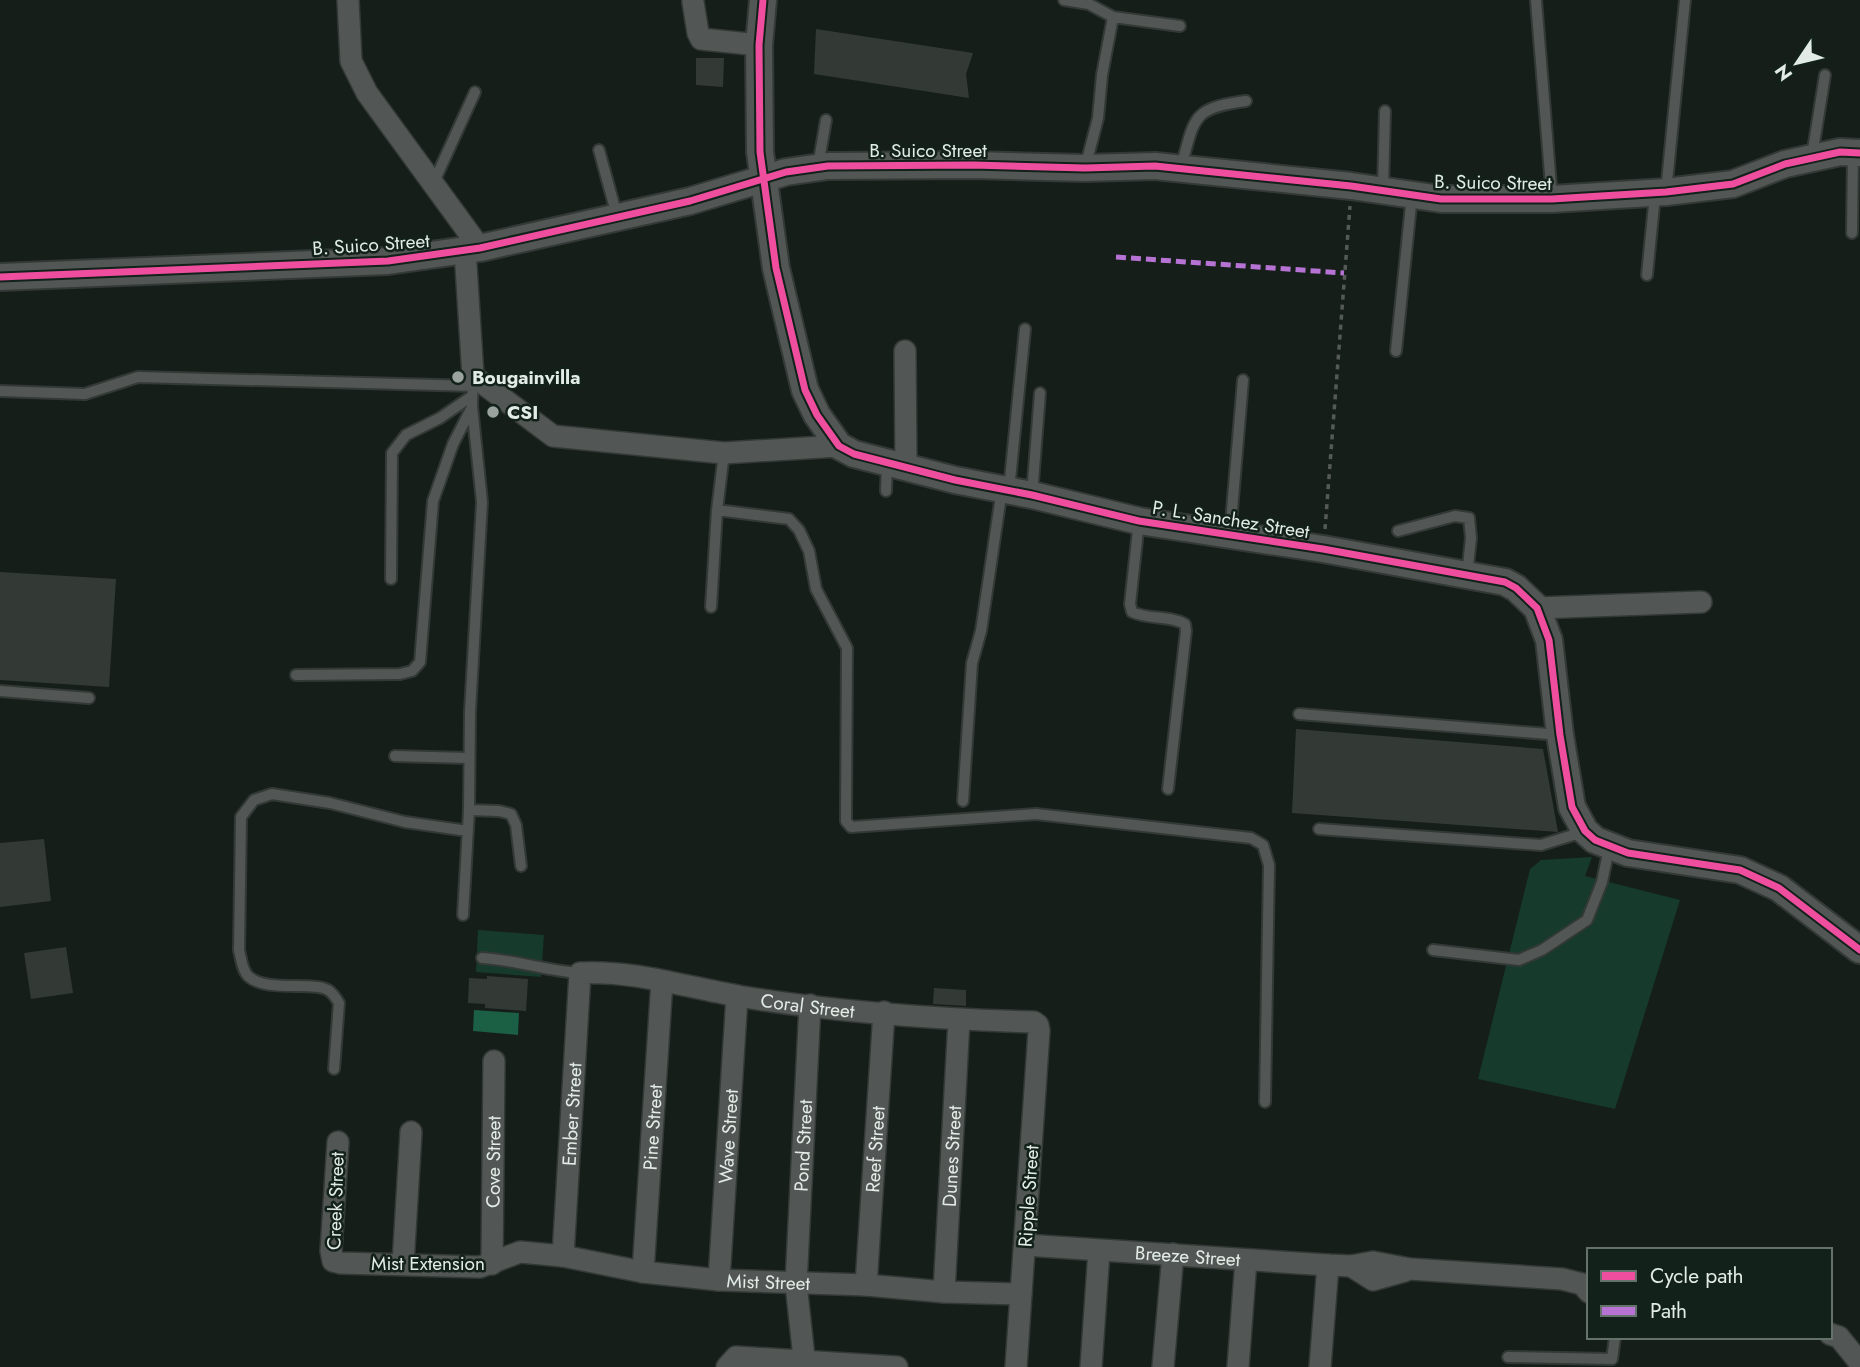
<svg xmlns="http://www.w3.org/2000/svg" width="1860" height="1367" viewBox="0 0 1860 1367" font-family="Jost,sans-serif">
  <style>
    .green { fill: #163a2b }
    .water { fill: #1b5f45 }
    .building { fill: #333a36 }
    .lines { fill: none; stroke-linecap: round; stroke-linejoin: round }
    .service-casing { stroke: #333936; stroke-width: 14 }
    .minor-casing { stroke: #333936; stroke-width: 24 }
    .tertiary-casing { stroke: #333936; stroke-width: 30 }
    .path { stroke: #555a58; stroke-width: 3.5; stroke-dasharray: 5 5; stroke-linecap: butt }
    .service { stroke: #525755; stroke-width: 10 }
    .minor { stroke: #525755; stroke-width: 21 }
    .tertiary { stroke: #525755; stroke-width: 26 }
    .quiet { stroke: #b673d3; stroke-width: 5; stroke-dasharray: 10 5; stroke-linecap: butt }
    .cycleway-casing { stroke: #12211a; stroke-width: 11 }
    .cycleway { stroke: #ef4d9e; stroke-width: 7 }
    .poi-dot { fill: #9ba39f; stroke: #12211a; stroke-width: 2.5 }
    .labels { text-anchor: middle; stroke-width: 5; stroke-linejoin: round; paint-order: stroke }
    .street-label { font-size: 19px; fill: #e2ebe6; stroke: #12211a }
    .poi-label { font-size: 19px; font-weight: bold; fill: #e2ebe6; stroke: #12211a; text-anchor: start }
  </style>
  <rect width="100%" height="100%" fill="#161e1a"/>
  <path class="green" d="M1592 857 1585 876 1680 900 1615 1109 1478 1079 1530 869 1541 860Z
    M478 930 544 935 541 977 476 972Z"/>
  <path class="water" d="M474 1010 519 1013 518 1035 473 1031Z"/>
  <path class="building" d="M816 29 973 53 966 74 969 98 814 74Z
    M696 58H724L723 87 696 85Z
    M0 572 116 579 109 687 0 680Z
    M1296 729 1543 749 1558 832 1292 813Z
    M44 839 51 901 0 907V843Z
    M66 947 73 993 31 999 24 953Z
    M487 976 528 979 526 1011 485 1008V1004L468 1003 469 978 487 979Z
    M934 988 966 990V1006L933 1004Z"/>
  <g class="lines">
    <defs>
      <path id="service" d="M1064 0 1089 4 1113 17 1102 75 1098 118 1085 168
        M1536 0 1552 199
        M1113 17 1180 26
        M599 150 617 216
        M1812 156 1825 75
        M818 166 826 120
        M1181 167C1195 118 1191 108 1246 101
        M433 184 475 92
        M1383 189 1385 111
        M1666 192 1685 0
        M1852 233 1853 153
        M1647 275 1655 195
        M1396 351 1412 195
        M0 391 85 394 138 377 474 386
        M1009 490 1025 329
        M886 491 887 463
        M1032 495 1040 393
        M717 510 789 519 799 530 809 551 816 589 847 648 846 821 851 827 1036 814 1251 838 1263 845 1269 865 1265 1102
        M1139 521 1130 604 1132 612C1149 620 1169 615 1185 624L1186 631 1168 789
        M1398 531 1455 516 1469 518 1471 538 1467 575
        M1230 534 1243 380
        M391 579 392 453 406 435 440 418 472 396
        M711 607 717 510 724 453
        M296 675 400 674 412 671 420 662 433 501 453 444 471 409
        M0 691 89 698
        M1299 714 1560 735
        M395 756 468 758
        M963 801 972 663 981 631 1002 489
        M469 810 499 811 511 814 516 825 521 866
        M1319 829 1541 845 1583 832
        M463 915 469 810 470 712 482 502 472 406 473 376
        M1433 950 1519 960 1542 950 1587 920 1602 882 1609 848
        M482 958C516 960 547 971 580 973
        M334 1069 339 1003C336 998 333 993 328 990 313 981 266 993 248 976 242 970 241 958 239 950L241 817 254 800 272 794 330 803 405 822 468 831
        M1508 1357 1612 1359 1615 1337"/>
      <g id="minor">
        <path d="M348 0 351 61 367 93 480 248"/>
        <path d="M693 2 698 33 701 39 759 45"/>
        <path d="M465 250 473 376 553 436 724 453 839 446"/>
        <path d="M905 351 906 467"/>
        <path d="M1537 608 1701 602"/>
        <path id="s1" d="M338 1142 331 1251 333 1261 341 1263 480 1267 520 1252 563 1256 643 1272 719 1280 866 1285 944 1292 1021 1294"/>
        <path id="s2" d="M1025 1245 1328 1265 1351 1266 1373 1262 1410 1269 1562 1279 1582 1284 1589 1292"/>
        <path id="s3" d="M563 1256 580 973C634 970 685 987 738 996 835 1012 935 1019 1034 1022L1038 1025 1039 1031 1016 1367"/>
        <path d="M403 1264 411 1132"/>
        <path id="s4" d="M492 1264 494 1061"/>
        <path d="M1351 1266 1373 1280 1405 1271"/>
        <path id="s5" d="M643 1272 662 981"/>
        <path id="s6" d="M719 1280 737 996"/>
        <path id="s7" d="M866 1285 884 1012"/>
        <path id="s8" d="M944 1292 959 1020"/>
        <path d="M1830 1334 1839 1337 1860 1363"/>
        <path d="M727 1367 736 1357 897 1367"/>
        <path id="s9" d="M805 1367 796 1284 810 1005"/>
        <path d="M1091 1367 1099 1251"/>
        <path d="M1163 1367 1173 1254"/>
        <path d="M1238 1367 1246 1260"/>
        <path d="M1320 1367 1328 1265"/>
      </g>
      <path id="tertiary" d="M763 0 759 45 760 152 776 268 805 390 817 415 839 446 854 454 955 480 1032 495 1139 521 1323 549 1505 582 1516 588 1537 608 1549 640 1560 735 1572 807 1585 831 1595 840 1628 853 1740 870 1779 888 1860 950
        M0 277 388 261 480 248 690 201 786 172 828 166 974 165 1085 168 1155 166 1351 186 1441 199H1552L1666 192 1733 184 1785 164 1840 152 1860 153"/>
    </defs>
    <use href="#service" class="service-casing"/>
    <use href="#minor" class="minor-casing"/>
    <use href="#tertiary" class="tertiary-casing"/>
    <path class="path" d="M1325 529 1350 206"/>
    <use href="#service" class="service"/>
    <use href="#minor" class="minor"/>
    <use href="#tertiary" class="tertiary"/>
    <path class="quiet" d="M1116 257 1344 273"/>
    <defs>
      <path id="cycleway" d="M763 0 759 45 760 152 776 268 805 390 817 415 839 446 854 454 955 480 1032 495 1139 521 1323 549 1505 582 1516 588 1537 608 1549 640 1560 735 1572 807 1585 831 1595 840 1628 853 1740 870 1779 888 1860 950
        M0 277 388 261 480 248 690 201 786 172 828 166 974 165 1085 168 1155 166 1351 186 1441 199H1552L1666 192 1733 184 1785 164 1840 152 1860 153"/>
    </defs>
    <use href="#cycleway" class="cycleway-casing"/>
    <use href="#cycleway" class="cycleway"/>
  </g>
  <g class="poi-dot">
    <circle cx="458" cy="377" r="7"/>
    <circle cx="493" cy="412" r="7"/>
  </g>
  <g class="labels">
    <g class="street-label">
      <text x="928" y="157">B. Suico Street</text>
      <text transform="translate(1493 182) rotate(1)" y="7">B. Suico Street</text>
      <text transform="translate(371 244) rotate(-4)" y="7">B. Suico Street</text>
      <text transform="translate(1231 519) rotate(9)" y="7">P. L. Sanchez Street</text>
      <text dy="7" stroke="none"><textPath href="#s3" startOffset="514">Coral Street</textPath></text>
      <text dy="7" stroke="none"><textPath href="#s3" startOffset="142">Ember Street</textPath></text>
      <text dy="7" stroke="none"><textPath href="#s5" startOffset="145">Pine Street</textPath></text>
      <text dy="7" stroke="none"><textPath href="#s6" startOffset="144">Wave Street</textPath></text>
      <text dy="7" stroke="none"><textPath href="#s9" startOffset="222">Pond Street</textPath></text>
      <text dy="7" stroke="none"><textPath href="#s7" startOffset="136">Reef Street</textPath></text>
      <text dy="7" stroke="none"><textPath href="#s8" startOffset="136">Dunes Street</textPath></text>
      <text dy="7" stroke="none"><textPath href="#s4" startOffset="102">Cove Street</textPath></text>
      <text transform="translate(1028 1196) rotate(-86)" y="7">Ripple Street</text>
      <text transform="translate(335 1201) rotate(-88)" y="7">Creek Street</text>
      <text dy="7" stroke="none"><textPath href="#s2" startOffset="163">Breeze Street</textPath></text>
      <text x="428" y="1270">Mist Extension</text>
      <text dy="7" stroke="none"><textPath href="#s1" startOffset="560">Mist Street</textPath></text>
    </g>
    <g class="poi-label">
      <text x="472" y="384">Bougainvilla</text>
      <text x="507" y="419">CSI</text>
    </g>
  </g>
  <rect x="1587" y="1248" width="245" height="91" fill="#12211a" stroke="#65726c" stroke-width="2"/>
  <rect x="1601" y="1271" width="35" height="10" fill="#ef4d9e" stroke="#65726c" stroke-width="2"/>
  <text x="1650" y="1283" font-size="21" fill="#e2ebe6">Cycle path</text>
  <rect x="1601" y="1306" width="35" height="10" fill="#b673d3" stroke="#65726c" stroke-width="2"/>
  <text x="1650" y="1318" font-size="21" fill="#e2ebe6">Path</text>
  <g transform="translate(1797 63) rotate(235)" stroke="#12211a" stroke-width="5" paint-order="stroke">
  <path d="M0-5L12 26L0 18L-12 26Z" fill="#e2ebe6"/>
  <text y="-10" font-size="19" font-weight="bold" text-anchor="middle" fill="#e2ebe6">N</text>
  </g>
</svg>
